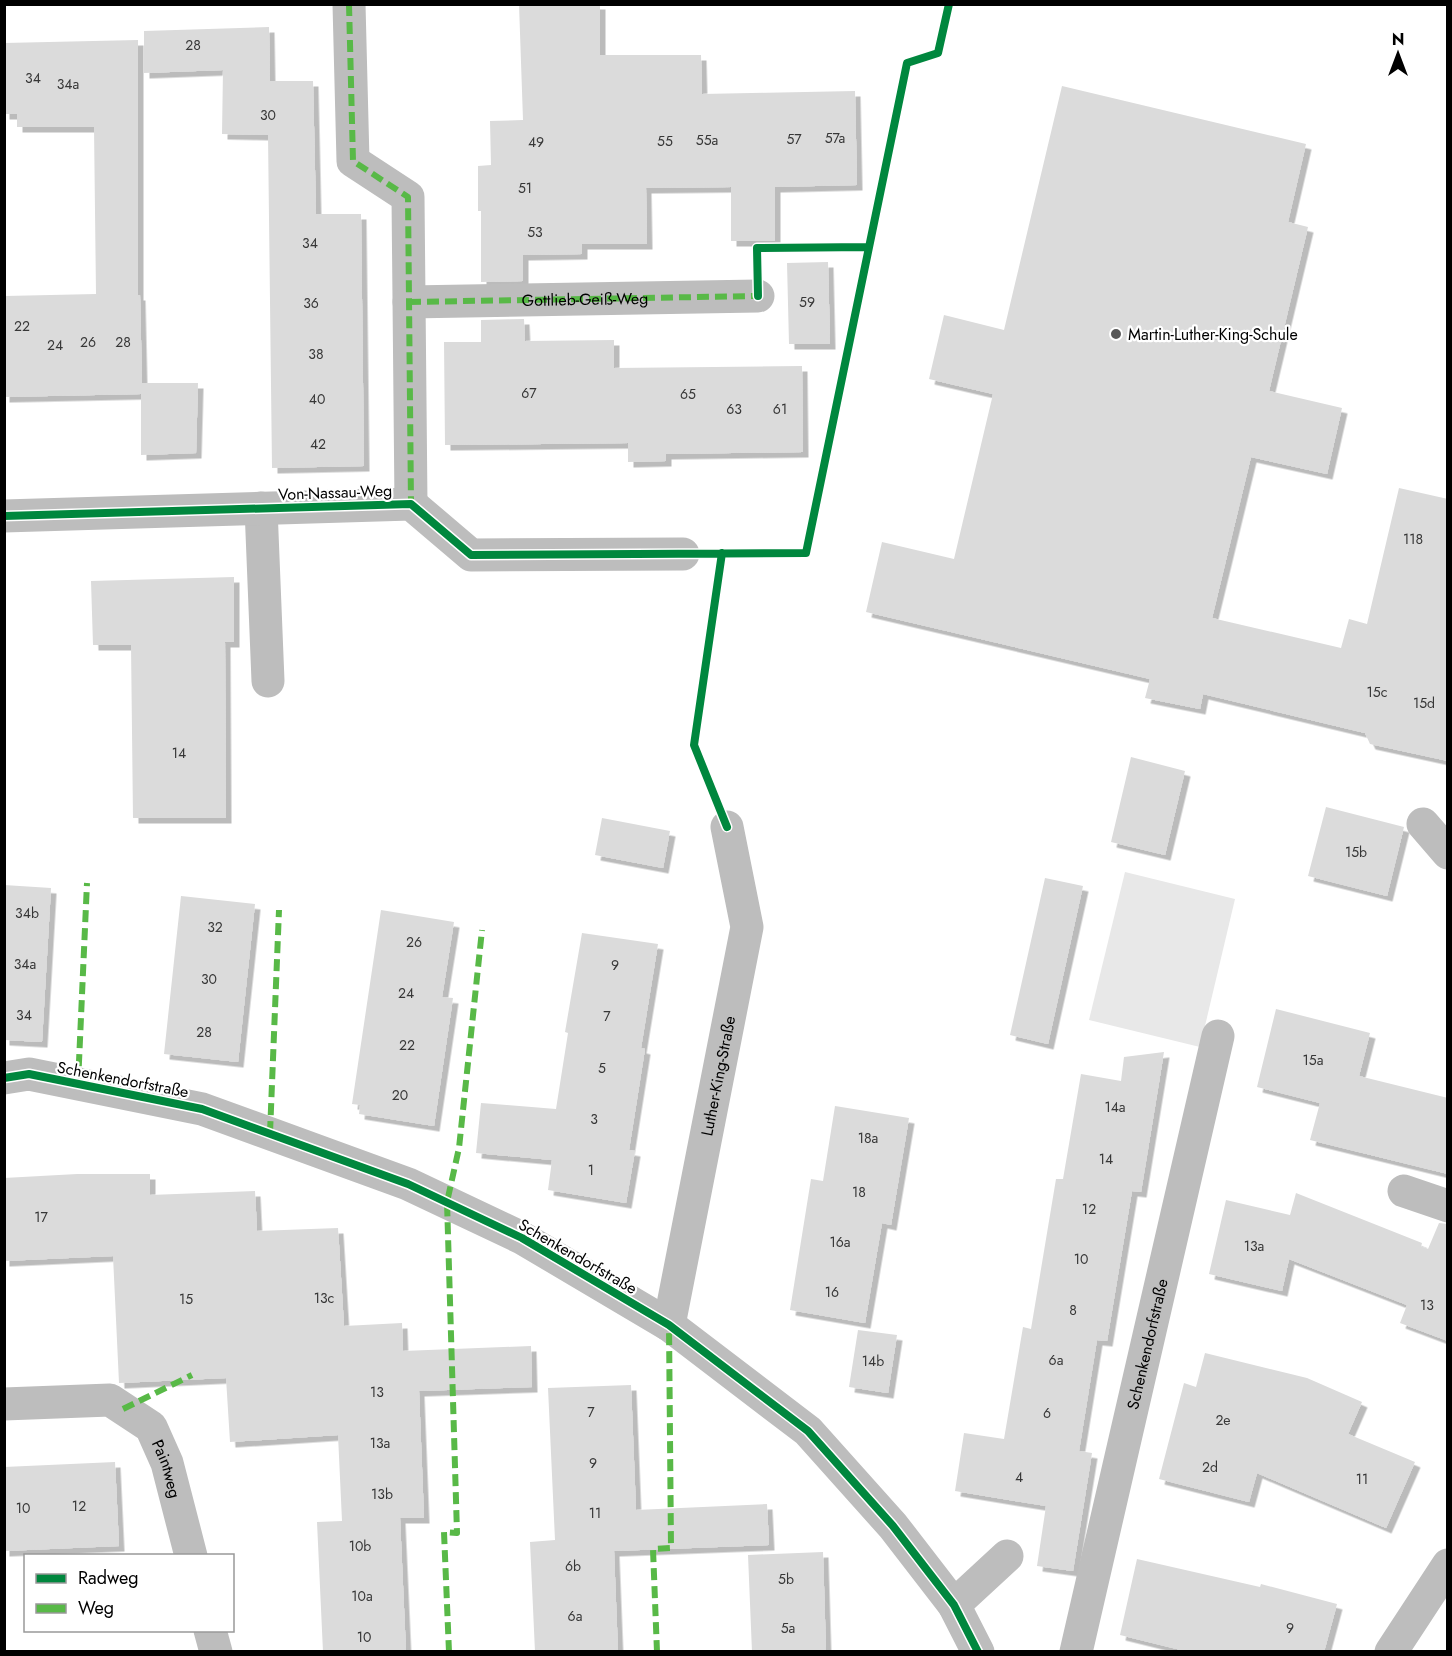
<svg xmlns="http://www.w3.org/2000/svg" width="1452" height="1656" viewBox="0 0 1452 1656" font-family="Jost,sans-serif">
  <style>
    .green { fill: #e8e8e8 }
    .building { fill: #dbdbdb; filter: url(#shadow) }
    .lines { fill: none; stroke-linecap: round; stroke-linejoin: round }
    .minor { stroke: #bdbdbd; stroke-width: 33 }
    .quiet { stroke: #58b947; stroke-width: 6; stroke-dasharray: 12 6; stroke-linecap: butt }
    .cycleway-casing { stroke: #fff; stroke-width: 11 }
    .cycleway { stroke: #00873e; stroke-width: 8 }
    .poi-dot { fill: #595959; stroke: #fff; stroke-width: 2 }
    .labels { text-anchor: middle; stroke-width: 4.5; stroke-linejoin: round; paint-order: stroke }
    .number-label { font-size: 14px; fill: #373737 }
    .street-label { font-size: 16px; fill: #000; stroke: #fff }
    .poi-label { font-size: 16px; fill: #000; stroke: #fff; text-anchor: start }
  </style>
  <defs>
    <filter id="shadow"><feDropShadow dx="5.5" dy="5.5" stdDeviation="0" flood-color="#0004"/></filter>
  </defs>
  <rect width="100%" height="100%" fill="#fff"/>
  <path class="green" d="M1125 872 1235 899 1200 1047 1089 1020Z"/>
  <path class="building" d="M519 4H600V55H701L702 94 855 91 857 185 775 187V241H731V187L646 188 647 244H582V254L523 255V281L481 282V211H478V166L491 165 490 121 523 120Z
    M269 27 270 81H313L316 214H361L364 466 272 468 268 135 222 134 223 70 144 73V31Z
    M138 40V295H140L142 383H198L196 453 141 455V394L4 397 5 296 96 294 94 127H17V114H4V43Z
    M1062 86 1306 144 1288 222 1308 227 1269 391 1342 408 1327 474 1251 457 1212 618 1341 648 1349 619 1367 624 1399 488 1448 499V761L1370 744 1365 733 1203 694 1200 709 1145 698 1150 679 866 612 882 542 954 559 993 394 929 379 944 315 1004 330Z
    M828 262 830 344H789L787 263Z
    M524 319 525 341 614 340V368L802 366 803 452 666 454V461L628 462V443L445 445 444 342H481V320Z
    M234 577V642H225L226 818H133L131 645H93L91 581Z
    M1131 757 1185 771 1165 855 1111 842Z
    M1326 807 1404 827 1387 896 1308 876Z
    M602 818 670 831 663 868 595 855Z
    M1045 878 1083 886 1048 1044 1010 1035Z
    M4 885 51 888 42 1042 4 1040Z
    M181 896 255 904 238 1062 164 1054Z
    M381 910 454 922 442 997 453 998 434 1126 359 1114 360 1105 352 1104Z
    M582 933 658 944 641 1048 645 1049 629 1150 635 1151 626 1203 548 1190 552 1160 476 1153 481 1103 556 1109 568 1033 565 1032Z
    M1276 1009 1370 1033 1359 1076 1448 1098V1174L1310 1140 1320 1103 1257 1087Z
    M1164 1052 1141 1192 1132 1191 1107 1341 1097 1340 1079 1451 1092 1453 1073 1571 1037 1566 1046 1506 955 1491 964 1433 1004 1439 1023 1327 1031 1329 1056 1179H1063L1081 1074 1121 1081 1124 1057Z
    M835 1106 909 1118 891 1225 882 1223 865 1323 790 1310 811 1179 823 1181Z
    M77 1174H150V1195L255 1191 257 1231 338 1228 344 1326 402 1323 403 1351 531 1346 532 1387 419 1391 424 1518H400L406 1652H323L317 1522 342 1521 338 1435 230 1442 226 1378 119 1383 113 1256 4 1261V1178Z
    M1296 1193 1422 1243 1421 1247 1428 1249 1439 1223 1448 1224V1341L1400 1323 1407 1305 1289 1259 1282 1291 1209 1274 1226 1200 1290 1215Z
    M858 1330 897 1335 888 1393 849 1387Z
    M1205 1353 1307 1378 1362 1402 1348 1434 1415 1462 1386 1528 1257 1473 1249 1502 1159 1479 1184 1383 1196 1387Z
    M631 1385 636 1510 767 1504 769 1545 614 1551 618 1652H535L530 1542 555 1540 548 1388Z
    M115 1462 119 1546 4 1551V1467Z
    M823 1552 826 1652H752L748 1555Z
    M1137 1559 1260 1587 1261 1584 1337 1604 1324 1652H1189L1120 1635Z"/>
  <g class="lines">
    <g class="minor">
      <path d="M349 4 353 161 408 197 411 504"/>
      <path d="M409 302 758 296"/>
      <path d="M261 508 268 681"/>
      <path d="M4 516 411 504 471 555 683 554"/>
      <path d="M1423 824 1448 853"/>
      <path d="M4 1078 29 1074 202 1109 408 1184 522 1238 669 1325 808 1431 893 1526 954 1605 978 1652"/>
      <path d="M1404 1191 1448 1206"/>
      <path id="s1" d="M669 1325 747 927 727 827"/>
      <path id="s2" d="M4 1404 110 1400 151 1427 167 1463 191 1556"/>
      <path d="M954 1605 1007 1556"/>
      <path d="M210 1630 216 1652"/>
      <path id="s3" d="M1076 1652 1218 1036"/>
      <path d="M1391 1652 1448 1565"/>
    </g>
    <g class="quiet">
      <path d="M349 4 353 161 408 197 411 504"/>
      <path id="s4" d="M409 302 758 296V291"/>
      <path d="M78 1084 87 883"/>
      <path d="M270 1133 279 910"/>
      <path d="M123 1409 192 1375"/>
      <path d="M449 1652 444 1532 457 1533 447 1202 459 1148 482 930"/>
      <path d="M657 1652 653 1549 671 1548 669 1325"/>
    </g>
    <defs>
      <path id="cycleway" d="M758 296 757 248 868 247
        M4 516 411 504 471 555 806 553 907 63 938 53 949 4
        M722 553 694 745 727 827
        M4 1078 29 1074 202 1109 408 1184 522 1238 669 1325 808 1431 893 1526 954 1605 978 1652"/>
    </defs>
    <use href="#cycleway" class="cycleway-casing"/>
    <use href="#cycleway" class="cycleway"/>
  </g>
  <circle class="poi-dot" cx="1116" cy="334" r="6"/>
  <g class="labels">
    <g class="number-label">
      <text x="193" y="50">28</text>
      <text x="33" y="83">34</text>
      <text x="68" y="89">34a</text>
      <text x="268" y="120">30</text>
      <text x="835" y="143">57a</text>
      <text x="794" y="144">57</text>
      <text x="707" y="145">55a</text>
      <text x="665" y="146">55</text>
      <text x="536" y="147">49</text>
      <text x="525" y="193">51</text>
      <text x="535" y="237">53</text>
      <text x="310" y="248">34</text>
      <text x="807" y="307">59</text>
      <text x="311" y="308">36</text>
      <text x="22" y="331">22</text>
      <text x="88" y="347">26</text>
      <text x="123" y="347">28</text>
      <text x="55" y="350">24</text>
      <text x="316" y="359">38</text>
      <text x="529" y="398">67</text>
      <text x="688" y="399">65</text>
      <text x="317" y="404">40</text>
      <text x="734" y="414">63</text>
      <text x="780" y="414">61</text>
      <text x="318" y="449">42</text>
      <text x="1413" y="544">118</text>
      <text x="1377" y="697">15c</text>
      <text x="1424" y="708">15d</text>
      <text x="179" y="758">14</text>
      <text x="1356" y="857">15b</text>
      <text x="27" y="918">34b</text>
      <text x="215" y="932">32</text>
      <text x="414" y="947">26</text>
      <text x="25" y="969">34a</text>
      <text x="615" y="970">9</text>
      <text x="209" y="984">30</text>
      <text x="406" y="998">24</text>
      <text x="24" y="1020">34</text>
      <text x="607" y="1021">7</text>
      <text x="204" y="1037">28</text>
      <text x="407" y="1050">22</text>
      <text x="1313" y="1065">15a</text>
      <text x="602" y="1073">5</text>
      <text x="400" y="1100">20</text>
      <text x="1115" y="1112">14a</text>
      <text x="594" y="1124">3</text>
      <text x="868" y="1143">18a</text>
      <text x="1106" y="1164">14</text>
      <text x="591" y="1175">1</text>
      <text x="859" y="1197">18</text>
      <text x="1089" y="1214">12</text>
      <text x="41" y="1222">17</text>
      <text x="840" y="1247">16a</text>
      <text x="1254" y="1251">13a</text>
      <text x="1081" y="1264">10</text>
      <text x="832" y="1297">16</text>
      <text x="324" y="1303">13c</text>
      <text x="186" y="1304">15</text>
      <text x="1427" y="1310">13</text>
      <text x="1073" y="1315">8</text>
      <text x="1056" y="1365">6a</text>
      <text x="873" y="1366">14b</text>
      <text x="377" y="1397">13</text>
      <text x="591" y="1417">7</text>
      <text x="1047" y="1418">6</text>
      <text x="1223" y="1425">2e</text>
      <text x="380" y="1448">13a</text>
      <text x="593" y="1468">9</text>
      <text x="1210" y="1472">2d</text>
      <text x="1019" y="1482">4</text>
      <text x="1362" y="1484">11</text>
      <text x="382" y="1499">13b</text>
      <text x="79" y="1511">12</text>
      <text x="23" y="1513">10</text>
      <text x="595" y="1518">11</text>
      <text x="360" y="1551">10b</text>
      <text x="573" y="1571">6b</text>
      <text x="786" y="1584">5b</text>
      <text x="362" y="1601">10a</text>
      <text x="575" y="1621">6a</text>
      <text x="788" y="1633">5a</text>
      <text x="1290" y="1633">9</text>
      <text x="364" y="1642">10</text>
    </g>
    <g class="street-label">
      <text dy="6" stroke="none"><textPath href="#s4" startOffset="176">Gottlieb-Geiß-Weg</textPath></text>
      <text transform="translate(335 492) rotate(-2)" y="6">Von-Nassau-Weg</text>
      <text dy="6" stroke="none"><textPath href="#s1" startOffset="254">Luther-King-Straße</textPath></text>
      <text transform="translate(123 1079) rotate(11)" y="6">Schenkendorfstraße</text>
      <text transform="translate(578 1256) rotate(30)" y="6">Schenkendorfstraße</text>
      <text dy="6" stroke="none"><textPath href="#s3" startOffset="316">Schenkendorfstraße</textPath></text>
      <text dy="6" stroke="none"><textPath href="#s2" startOffset="200">Paintweg</textPath></text>
    </g>
    <g class="poi-label">
      <text x="1128" y="340">Martin-Luther-King-Schule</text>
    </g>
  </g>
  <rect width="1452" height="1656" fill="none" stroke="#000000" stroke-width="12"/>
  <rect x="24" y="1554" width="210" height="78" fill="#ffffff" stroke="#999999" stroke-width="1.5"/>
  <rect x="36" y="1574" width="30" height="9" fill="#00873e" stroke="#999999" stroke-width="1.5"/>
  <text x="78" y="1584" font-size="18" fill="#000000">Radweg</text>
  <rect x="36" y="1604" width="30" height="9" fill="#58b947" stroke="#999999" stroke-width="1.5"/>
  <text x="78" y="1614" font-size="18" fill="#000000">Weg</text>
  <g transform="translate(1398 54)" stroke="#ffffff" stroke-width="4.5" paint-order="stroke">
  <path d="M0-4.5L10 22L0 15L-10 22Z" fill="#000000"/>
  <text y="-9" font-size="16" font-weight="bold" text-anchor="middle" fill="#000000">N</text>
  </g>
</svg>
